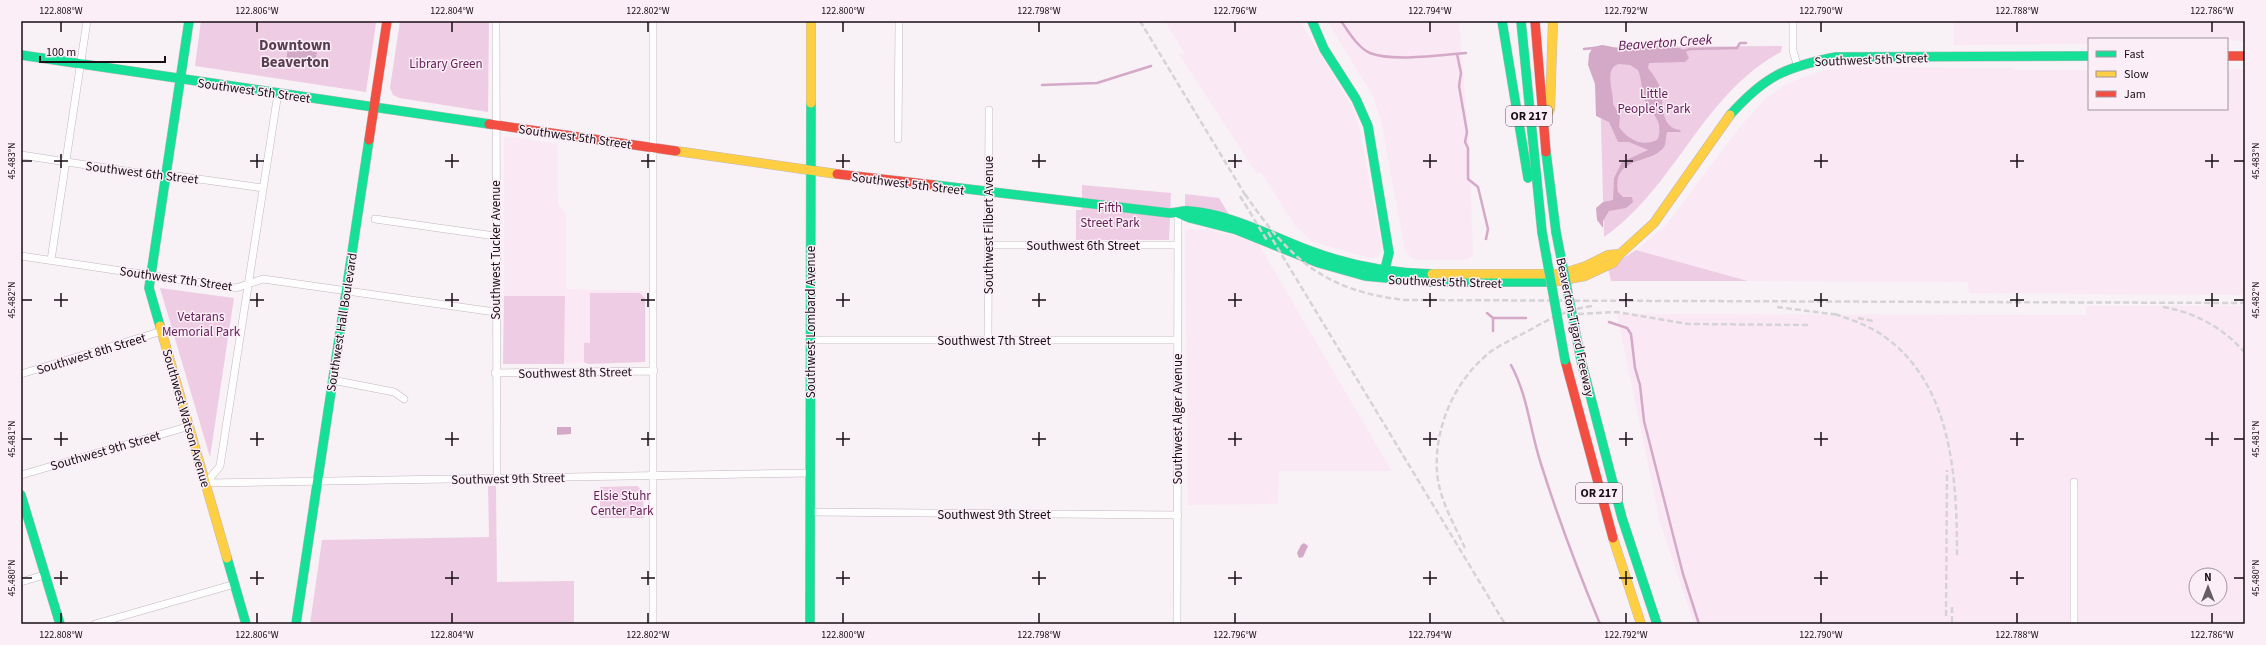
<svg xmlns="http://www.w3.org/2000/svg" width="2266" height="645" viewBox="0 0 2266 645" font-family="'Source Sans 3',sans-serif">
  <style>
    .built { fill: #fae9f4; fill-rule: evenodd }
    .green { fill: #eecde4 }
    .water { fill: #d4a9c8; fill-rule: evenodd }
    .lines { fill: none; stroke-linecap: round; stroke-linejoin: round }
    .stream { stroke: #d4a9c8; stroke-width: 2.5 }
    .street-casing { stroke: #c1b8be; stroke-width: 8 }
    .fast-casing { stroke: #c1b8be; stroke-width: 10 }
    .slow-casing { stroke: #c1b8be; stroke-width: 10 }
    .jam-casing { stroke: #c1b8be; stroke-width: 10 }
    .street { stroke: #fefdfe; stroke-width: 7 }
    .fast { stroke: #16e098; stroke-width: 9 }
    .slow { stroke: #ffcf43; stroke-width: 9 }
    .jam { stroke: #f24e42; stroke-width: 9 }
    .rail { stroke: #d5d3d5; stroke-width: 2.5; stroke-dasharray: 6 3; stroke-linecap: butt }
    .fast-bridge-casing { stroke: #c3b6c0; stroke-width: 10; stroke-linecap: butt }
    .fast-bridge { stroke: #16e098; stroke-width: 9 }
    .ticks { fill: none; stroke: #190e16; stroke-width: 1.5 }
    .labels { text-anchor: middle; stroke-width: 3; stroke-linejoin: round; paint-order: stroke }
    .shield { fill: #fbeef7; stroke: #5d515a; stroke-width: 1 }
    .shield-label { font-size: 12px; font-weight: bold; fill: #190e16 }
    .street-label { font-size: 13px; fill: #190e16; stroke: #fbeef7 }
    .park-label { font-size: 13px; fill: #631e55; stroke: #fbeef7 }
    .water-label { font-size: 14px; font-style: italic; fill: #56104a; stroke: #fbeef7 }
    .quarter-label { font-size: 15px; font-weight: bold; fill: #593e52; stroke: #fbeef7 }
    .neatline { fill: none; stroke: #190e16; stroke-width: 1.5 }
    .ticks-label { font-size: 10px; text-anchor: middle; fill: #190e16 }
  </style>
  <rect width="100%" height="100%" fill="#f8f1f6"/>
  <path class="built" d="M1165 21 1301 23 1353 108 1360 130 1382 249 1378 257 1370 258 1313 242 1296 227 1261 172 1257 174 1179 54H1185Z
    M1327 21H1459L1469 143 1473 255 1467 260H1414L1405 251 1382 126 1374 98Z
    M1954 21H2245V41L2089 39V44L1954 45Z
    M1851 67 2014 68V70H2089V109H2227V69H2245V295L1969 293 1968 282 1748 281 1636 250 1666 225 1739 128 1766 98 1785 85 1806 76 1829 69Z
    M504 136 557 144 558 204 566 214V289L646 291V362L504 364Z
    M1204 229 1236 236 1259 245 1392 471H1279L1278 504 1188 505 1185 230Z
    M2086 306H2245V624H1694L1660 522 1617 314 2086 315ZM2196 575H2220V599H2196Z"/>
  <path class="green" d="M201 21H362L376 23 366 92 195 66Z
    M400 21H489L488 112 399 98 393 95 390 88Z
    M1782 46 1781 52C1702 94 1676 187 1604 237L1599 47Z
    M1082 185 1171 193 1169 240H1076V210H1082Z
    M1185 194 1219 198 1233 221H1185Z
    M1636 250 1748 281H1611L1608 268Z
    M160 288 234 298 210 457Z
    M590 293H640L645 298V362L588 364 584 362V343H590Z
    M504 296H565L564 364H503Z
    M488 486H496L497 582 574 581V624H310L322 540 489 537Z
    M637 486 643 491 644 518H600V487Z"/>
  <path class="water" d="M1602 45C1610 46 1619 49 1627 49 1646 48 1667 43 1685 50L1689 58 1685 62 1649 63 1648 68C1653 74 1657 80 1660 87 1664 102 1659 127 1680 130L1681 132H1667C1666 136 1666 141 1665 145 1656 165 1611 154 1618 192L1623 197H1632L1633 202 1626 208 1609 211 1603 221V228L1597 220 1596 208 1603 202 1613 200 1614 178 1622 162 1648 150 1629 142H1618L1609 122 1596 116 1595 84 1588 65 1589 54 1593 47ZM1619 64 1630 65 1638 70C1642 79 1641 89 1644 98 1649 115 1664 116 1658 139 1644 148 1628 140 1619 127L1620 116 1613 104C1614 91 1603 68 1619 64Z
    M288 48 317 52 315 65 286 60Z
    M557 427H571V434L557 435Z
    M1304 543 1308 546 1303 557 1299 558 1297 553 1301 545Z"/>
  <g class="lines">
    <path class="stream" d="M1341 21C1348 31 1358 48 1370 53 1392 62 1441 55 1466 53
      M1584 49 1594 48
      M1684 51 1690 49 1737 48 1740 43H1746
      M1457 54 1461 73 1459 86 1467 132 1465 142 1468 148V179L1478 187 1488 229 1486 239
      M1042 85 1097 83 1151 66
      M1487 313 1493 318V331
      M1493 318H1526
      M1609 322 1627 328 1631 334 1635 368 1640 385 1644 421 1683 574 1699 624
      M1511 365C1528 396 1530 431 1541 464 1558 518 1578 571 1600 624"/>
    <defs>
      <path id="street" d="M496 21 497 478
        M653 21V624
        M1793 21V51L1797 64
        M898 139 899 21
        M21 155 165 177 177 176 263 188
        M375 219 495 236
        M988 245H1178
        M21 256 236 288 263 279 495 312
        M51 260 87 21
        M810 340H1177
        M988 340 989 110
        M495 373 654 371
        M21 374 162 331
        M332 380 394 392 404 399
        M21 475 190 426
        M206 483 810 473
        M206 483 220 466 278 93
        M810 512 1178 515
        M21 582 44 575
        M95 624 235 584
        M1177 624 1178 213
        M2074 624V482"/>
      <path id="fast" d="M1312 21 1324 49 1356 99 1368 126 1389 253 1383 277
        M1502 21 1528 178
        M1521 21 1542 232
        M21 55 489 124
        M1730 115C1765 76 1785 67 1836 57L2089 56
        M1546 152 1556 232
        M934 185 1169 213C1176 213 1183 210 1190 211 1230 214 1271 236 1308 250 1347 265 1390 273 1432 274
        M1178 213 1190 218 1237 230 1319 263 1365 276 1431 282H1553
        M160 326 149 288 189 21
        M1581 360 1622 518 1657 624
        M21 495 60 624
        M227 558 246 624
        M296 624 369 140
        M810 624 811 103"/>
      <path id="slow" d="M811 103V21
        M1547 115 1550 109 1553 21
        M676 151 837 174
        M1432 274H1561L1586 266 1608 255 1619 254
        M1553 282 1585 276 1613 263 1619 255 1654 223 1730 115
        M160 326 227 558
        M1613 538 1641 624"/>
      <path id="jam" d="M1535 21 1546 152
        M2227 56H2245
        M489 124 676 151
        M369 140 387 21
        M837 174 934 185
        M1565 360 1613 538"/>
    </defs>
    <use href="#street" class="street-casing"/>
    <use href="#fast" class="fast-casing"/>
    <use href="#slow" class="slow-casing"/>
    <use href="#jam" class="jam-casing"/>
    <use href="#street" class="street"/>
    <use href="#fast" class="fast"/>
    <use href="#slow" class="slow"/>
    <use href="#jam" class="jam"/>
    <path class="rail" d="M1140 21 1247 198
      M1245 194C1289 259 1325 291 1405 300L2245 303
      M1240 196 1268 242
      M1268 232 1505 624
      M1777 307 1840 315
      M2163 307C2195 312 2225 329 2245 353
      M1578 314 1617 312 1688 324 1811 325
      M1835 314C1852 320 1870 326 1885 337 1953 386 1957 480 1957 557
      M1858 318 1873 321
      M1465 548C1454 524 1439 499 1437 472 1434 426 1456 377 1493 350 1504 343 1516 337 1528 331 1549 319 1568 309 1592 306
      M1952 607V624
      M1946 616 1947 470"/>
    <defs>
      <path id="fast-bridge" d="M1542 232 1565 360
        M1556 232 1581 360"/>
    </defs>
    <use href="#fast-bridge" class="fast-bridge-casing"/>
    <use href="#fast-bridge" class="fast-bridge"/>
  </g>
  <path class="ticks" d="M61 22V32M257 22V32M452 22V32M648 22V32M843 22V32M1039 22V32M1235 22V32M1430 22V32M1626 22V32M1821 22V32M2017 22V32M2212 22V32M61 154V168M257 154V168M452 154V168M648 154V168M843 154V168M1039 154V168M1235 154V168M1430 154V168M1626 154V168M1821 154V168M2017 154V168M2212 154V168M22 161H32M54 161H68M250 161H264M445 161H459M641 161H655M836 161H850M1032 161H1046M1228 161H1242M1423 161H1437M1619 161H1633M1814 161H1828M2010 161H2024M2205 161H2219M2234 161H2244M61 293V307M257 293V307M452 293V307M648 293V307M843 293V307M1039 293V307M1235 293V307M1430 293V307M1626 293V307M1821 293V307M2017 293V307M2212 293V307M22 300H32M54 300H68M250 300H264M445 300H459M641 300H655M836 300H850M1032 300H1046M1228 300H1242M1423 300H1437M1619 300H1633M1814 300H1828M2010 300H2024M2205 300H2219M2234 300H2244M61 432V446M257 432V446M452 432V446M648 432V446M843 432V446M1039 432V446M1235 432V446M1430 432V446M1626 432V446M1821 432V446M2017 432V446M2212 432V446M22 439H32M54 439H68M250 439H264M445 439H459M641 439H655M836 439H850M1032 439H1046M1228 439H1242M1423 439H1437M1619 439H1633M1814 439H1828M2010 439H2024M2205 439H2219M2234 439H2244M61 571V585M257 571V585M452 571V585M648 571V585M843 571V585M1039 571V585M1235 571V585M1430 571V585M1626 571V585M1821 571V585M2017 571V585M22 578H32M54 578H68M250 578H264M445 578H459M641 578H655M836 578H850M1032 578H1046M1228 578H1242M1423 578H1437M1619 578H1633M1814 578H1828M2010 578H2024M2234 578H2244M61 613V623M257 613V623M452 613V623M648 613V623M843 613V623M1039 613V623M1235 613V623M1430 613V623M1626 613V623M1821 613V623M2017 613V623M2212 613V623"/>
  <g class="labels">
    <g class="shield">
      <rect x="1506" y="106" width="46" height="20" rx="3"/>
      <rect x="1576" y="483" width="46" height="20" rx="3"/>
    </g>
    <g class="shield-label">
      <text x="1529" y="120">OR 217</text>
      <text x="1599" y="497">OR 217</text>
    </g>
    <g class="street-label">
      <text transform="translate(1871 59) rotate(-2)" y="5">Southwest 5th Street</text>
      <text transform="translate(254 90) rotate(8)" y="5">Southwest 5th Street</text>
      <text transform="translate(575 136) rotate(8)" y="5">Southwest 5th Street</text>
      <text transform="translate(142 172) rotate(7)" y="5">Southwest 6th Street</text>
      <text transform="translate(908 183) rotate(7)" y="5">Southwest 5th Street</text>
      <text transform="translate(988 225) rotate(-90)" y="5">Southwest Filbert Avenue</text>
      <text x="1083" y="250">Southwest 6th Street</text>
      <text transform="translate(495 250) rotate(-90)" y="5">Southwest Tucker Avenue</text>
      <text transform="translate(176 278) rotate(8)" y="5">Southwest 7th Street</text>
      <text transform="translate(1445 281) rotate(2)" y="5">Southwest 5th Street</text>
      <text transform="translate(341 322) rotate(-81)" y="5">Southwest Hall Boulevard</text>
      <text transform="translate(810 322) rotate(-90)" y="5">Southwest Lombard Avenue</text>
      <text transform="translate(1576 327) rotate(78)" y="5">Beaverton-Tigard Freeway</text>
      <text x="994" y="345">Southwest 7th Street</text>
      <text transform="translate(91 353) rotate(-17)" y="5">Southwest 8th Street</text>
      <text transform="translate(575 372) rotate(-1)" y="5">Southwest 8th Street</text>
      <text transform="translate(187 418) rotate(74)" y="5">Southwest Watson Avenue</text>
      <text transform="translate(1177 419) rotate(-90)" y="5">Southwest Alger Avenue</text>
      <text transform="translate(105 450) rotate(-16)" y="5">Southwest 9th Street</text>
      <text transform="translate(508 478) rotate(-1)" y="5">Southwest 9th Street</text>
      <text x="994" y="519">Southwest 9th Street</text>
    </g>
    <g class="park-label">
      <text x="446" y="68">Library Green</text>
      <text x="1654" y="98">Little<tspan x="1654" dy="15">People's Park</tspan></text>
      <text x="1110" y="212">Fifth<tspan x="1110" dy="15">Street Park</tspan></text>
      <text x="201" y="321">Vetarans<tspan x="201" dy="15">Memorial Park</tspan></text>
      <text x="622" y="500">Elsie Stuhr<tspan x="622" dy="15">Center Park</tspan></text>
    </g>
    <g class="water-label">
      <text transform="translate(1665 42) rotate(-4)" y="5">Beaverton Creek</text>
    </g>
    <g class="quarter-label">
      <text x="295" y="50">Downtown<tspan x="295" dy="17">Beaverton</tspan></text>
    </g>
  </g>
  <rect width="2266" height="645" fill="none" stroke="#fbeef7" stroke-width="44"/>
  <rect x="2088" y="38" width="140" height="72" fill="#fbeef7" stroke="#a1949d"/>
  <rect x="2096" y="51" width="20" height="6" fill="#16e098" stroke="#a1949d"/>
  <text x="2124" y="58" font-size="12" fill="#190e16">Fast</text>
  <rect x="2096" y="71" width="20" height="6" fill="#ffcf43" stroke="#a1949d"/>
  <text x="2124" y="78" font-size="12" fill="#190e16">Slow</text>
  <rect x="2096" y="91" width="20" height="6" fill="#f24e42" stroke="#a1949d"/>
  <text x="2124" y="98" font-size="12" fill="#190e16">Jam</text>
  <g transform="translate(2208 587)"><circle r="19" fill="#fbeef7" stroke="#a1949d"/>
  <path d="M0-3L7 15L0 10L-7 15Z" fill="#675d64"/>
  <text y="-6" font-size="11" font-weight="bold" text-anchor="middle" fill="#190e16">N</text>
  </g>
  <path d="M40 56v6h125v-6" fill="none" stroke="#190e16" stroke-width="2"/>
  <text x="46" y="56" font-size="12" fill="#190e16" stroke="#fbeef7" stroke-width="3" paint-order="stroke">100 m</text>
  <rect x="22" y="22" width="2222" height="601" class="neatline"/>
  <g class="ticks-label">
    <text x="61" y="14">122.808°W</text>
    <text x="257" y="14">122.806°W</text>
    <text x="452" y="14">122.804°W</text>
    <text x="648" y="14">122.802°W</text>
    <text x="843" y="14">122.800°W</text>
    <text x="1039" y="14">122.798°W</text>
    <text x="1235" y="14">122.796°W</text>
    <text x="1430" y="14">122.794°W</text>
    <text x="1626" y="14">122.792°W</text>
    <text x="1821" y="14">122.790°W</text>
    <text x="2017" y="14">122.788°W</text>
    <text x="2212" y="14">122.786°W</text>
    <text transform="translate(11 161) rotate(-90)" y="4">45.483°N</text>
    <text transform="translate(2255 161) rotate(-90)" y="4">45.483°N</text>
    <text transform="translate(11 300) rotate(-90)" y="4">45.482°N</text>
    <text transform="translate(2255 300) rotate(-90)" y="4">45.482°N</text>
    <text transform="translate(11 439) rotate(-90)" y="4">45.481°N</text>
    <text transform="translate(2255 439) rotate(-90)" y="4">45.481°N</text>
    <text transform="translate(11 578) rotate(-90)" y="4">45.480°N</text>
    <text transform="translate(2255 578) rotate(-90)" y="4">45.480°N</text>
    <text x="61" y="638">122.808°W</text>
    <text x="257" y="638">122.806°W</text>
    <text x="452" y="638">122.804°W</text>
    <text x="648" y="638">122.802°W</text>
    <text x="843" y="638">122.800°W</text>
    <text x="1039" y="638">122.798°W</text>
    <text x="1235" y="638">122.796°W</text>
    <text x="1430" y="638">122.794°W</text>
    <text x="1626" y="638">122.792°W</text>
    <text x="1821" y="638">122.790°W</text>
    <text x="2017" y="638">122.788°W</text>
    <text x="2212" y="638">122.786°W</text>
  </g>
</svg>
